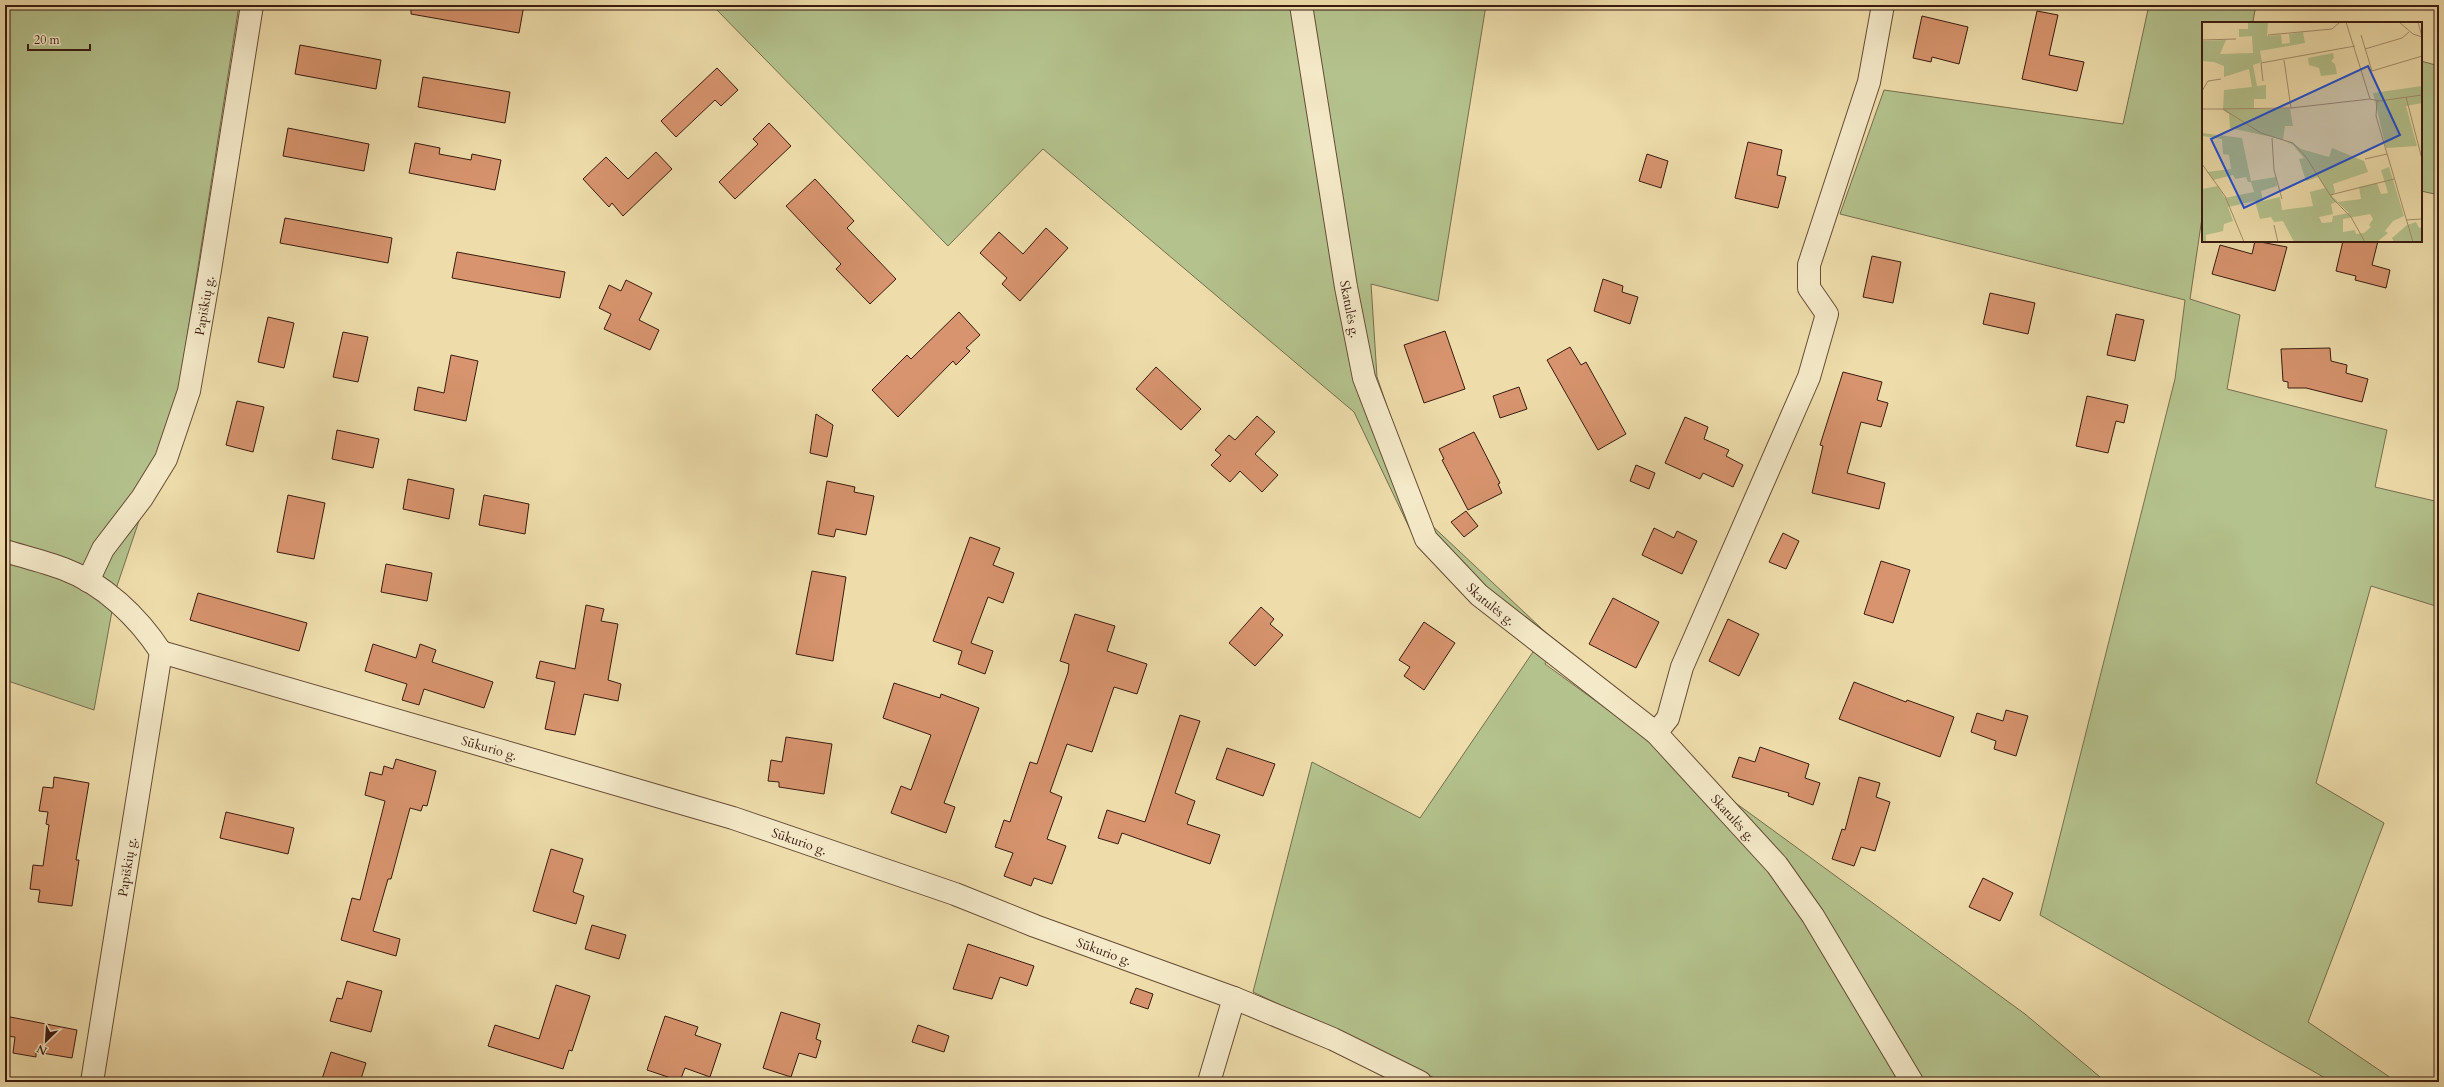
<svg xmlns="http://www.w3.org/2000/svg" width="2444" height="1087" viewBox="0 0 2444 1087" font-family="Cardo,serif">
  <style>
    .green { fill: #b4c28d; stroke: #766e4e }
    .building { fill: #d7946e; stroke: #391b0e }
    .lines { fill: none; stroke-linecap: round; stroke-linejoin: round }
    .minor-casing { stroke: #664c35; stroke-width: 24 }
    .minor { stroke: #f4e9c8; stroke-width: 22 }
    .labels { text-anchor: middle; stroke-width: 3; stroke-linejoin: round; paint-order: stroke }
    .street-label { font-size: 13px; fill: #391b0e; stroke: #f4e9c8 }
    .inset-road { fill: none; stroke: #a68f6c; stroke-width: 1 }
    .view { fill: #1d4ed8; fill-opacity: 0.15; stroke: #1d4ed8; stroke-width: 2 }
    .inset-edge { fill: none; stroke: #391b0e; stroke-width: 2 }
  </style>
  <rect width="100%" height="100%" fill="#eeddab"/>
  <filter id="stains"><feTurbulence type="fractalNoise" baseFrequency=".005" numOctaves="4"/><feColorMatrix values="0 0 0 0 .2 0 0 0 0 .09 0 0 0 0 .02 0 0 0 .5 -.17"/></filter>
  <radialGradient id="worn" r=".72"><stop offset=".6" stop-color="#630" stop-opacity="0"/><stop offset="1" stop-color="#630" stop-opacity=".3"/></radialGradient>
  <path class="green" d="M5 5H239L175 414 116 589 94 710 5 680Z
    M712 5H1486L1438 301 1371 284 1377 377 1426 520 1557 643 1545 664 2025 1014 2106 1082H1443L1253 992 1312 762 1420 818 1535 649 1419 548 1354 412 1043 149 948 246Z
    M2149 5H2256L2253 21 2259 23H2203V211L2190 299 2240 315 2227 389 2387 430 2375 487 2439 502V607L2371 586 2316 783 2384 823 2308 1022 2397 1082H2332L2040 915 2175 379 2185 300 1840 214 1884 90 2123 124Z
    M2421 61 2439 66V195L2421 191Z"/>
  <path class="building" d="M411 5H524L519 33 411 14Z
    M2037 11 2058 15 2049 55 2084 62 2077 91 2022 79Z
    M1922 16 1968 27 1959 64 1932 57 1931 62 1913 58Z
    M300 45 381 60 376 89 295 74Z
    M717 68 738 90 721 106 715 100 676 137 661 121Z
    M423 77 510 92 505 123 418 107Z
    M769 123 791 146 735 199 719 182 758 144 753 139Z
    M288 128 369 144 364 171 283 156Z
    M1748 142 1782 150 1777 175 1786 177 1778 208 1735 198Z
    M415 143 440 148 439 154 471 160 472 154 501 160 495 190 409 173Z
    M656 152 672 169 623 216 612 203 609 207 583 179 606 157 628 179Z
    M1647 154 1668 161 1661 188 1639 181Z
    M815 179 854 221 847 228 896 279 870 304 836 269 841 264 786 206Z
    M285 218 392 238 388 263 280 243Z
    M1046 228 1068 248 1020 301 1002 284 1007 278 980 253 999 232 1023 254Z
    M2255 241 2287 247 2275 291 2212 274 2220 245 2252 254Z
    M2343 241H2378L2372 265 2390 270 2386 288 2355 280 2356 276 2336 271Z
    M457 252 565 272 560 298 452 278Z
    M1872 256 1901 262 1893 303 1863 297Z
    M1603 279 1623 286 1622 292 1638 297 1630 324 1594 311Z
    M626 280 652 293 639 320 659 330 650 350 604 329 611 314 599 308 609 285 621 291Z
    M1990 293 2035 303 2028 334 1983 324Z
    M959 312 980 335 966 348 970 351 956 365 953 361 898 417 872 390 907 355 911 359Z
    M2116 314 2144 320 2135 361 2107 355Z
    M268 317 294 323 284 368 258 362Z
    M1445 331 1465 389 1424 403 1404 345Z
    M343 332 368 337 358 382 333 377Z
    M1570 347 1581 365 1586 362 1626 434 1598 450 1547 360Z
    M2330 348 2331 361 2347 365 2346 373 2368 379 2362 402 2306 388H2288V382L2283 381 2281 349Z
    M451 355 478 361 466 421 414 410 418 387 444 393Z
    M1156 367 1201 409 1181 430 1136 389Z
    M1843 372 1882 382 1877 400 1888 403 1881 427 1861 422 1847 473 1885 483 1879 509 1812 493 1823 446 1820 445Z
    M1519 387 1527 409 1500 418 1493 396Z
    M2087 396 2128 405 2124 423 2116 421 2108 453 2076 446Z
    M237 401 264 407 253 452 226 445Z
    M816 414 833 425 827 457 810 453Z
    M1257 416 1275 432 1255 454 1278 475 1262 492 1240 471 1230 482 1211 465 1221 455 1215 450 1229 435 1235 440Z
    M1685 417 1708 427 1704 439 1729 450 1726 456 1743 465 1733 487 1703 473 1700 479 1665 463Z
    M337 430 379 439 373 468 332 459Z
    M1474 432 1500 483 1498 484 1502 493 1468 510 1442 460 1444 459 1439 449Z
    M1636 465 1655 473 1649 489 1630 481Z
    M408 479 454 489 449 519 403 509Z
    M827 481 855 487 854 492 874 496 866 535 836 529 834 537 818 534Z
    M288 495 325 503 314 559 277 552Z
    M484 495 529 504 525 534 479 525Z
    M1466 511 1478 526 1464 537 1451 522Z
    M1654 528 1674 538 1677 531 1697 541 1682 574 1642 555Z
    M1783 533 1799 541 1786 569 1769 562Z
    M970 537 1000 548 993 565 1014 573 1003 603 988 597 971 643 993 651 985 674 958 664 962 651 933 641Z
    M1881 561 1910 570 1893 623 1864 614Z
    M386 564 432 573 427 601 381 592Z
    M812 571 846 577 833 661 796 654Z
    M198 593 307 623 299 651 190 620Z
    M1613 598 1659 622 1636 668 1589 644Z
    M586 605 604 609 601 621 618 624 608 680 621 684 618 701 584 694 575 735 545 729 555 682 536 678 540 661 575 669Z
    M1261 607 1274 619 1270 624 1283 635 1255 666 1229 643Z
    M1075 614 1115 626 1107 651 1147 664 1137 694 1114 687 1092 752 1067 744 1050 792 1062 797 1047 839 1066 846 1052 884 1034 878 1031 886 1004 876 1013 853 995 847 1004 820 1010 822 1030 762 1037 764 1068 672 1069 664 1060 661Z
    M1728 619 1759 634 1739 676 1709 661Z
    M1424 622 1455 643 1424 690 1404 676 1410 667 1399 660Z
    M373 644 416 658 420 644 436 650 432 662 493 682 484 708 424 689 419 705 402 700 407 684 365 671Z
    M1854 682 1906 702 1907 700 1954 717 1940 757 1839 719Z
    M894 683 940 698 941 694 979 708 944 803 955 807 946 833 891 813 901 786 911 790 931 735 883 718Z
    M2006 710 2028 716 2016 756 1994 749 1996 741 1971 732 1977 713 2003 721Z
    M1180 715 1200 721 1175 793 1195 801 1187 824 1220 835 1210 864 1122 833 1118 844 1098 838 1107 810 1145 822Z
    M786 737 832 744 824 794 779 787V782L768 781 771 760 782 762Z
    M1760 747 1809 764 1805 778 1820 783 1813 805 1788 796 1789 793 1732 777 1739 757 1755 762Z
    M1227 748 1275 764 1263 796 1216 779Z
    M396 759 436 771 427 806 423 805 421 811 410 808 391 879H388L373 931 400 939 396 956 341 940 352 898 360 900 385 801 365 795 370 772 382 775 384 766 393 769Z
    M54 777 89 783 76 860H79L72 906 38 902 40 890 30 889 33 865 43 866 49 825 46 824 48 812 39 811 43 787 53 788Z
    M1859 777 1880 783 1876 797 1890 802 1875 851 1861 847 1854 866 1832 859 1842 829 1845 830Z
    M226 812 294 828 288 854 220 838Z
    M551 849 583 859 573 892 584 896 576 924 533 911Z
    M1983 878 2013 893 2000 921 1969 907Z
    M592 925 626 935 619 959 585 949Z
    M968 944 1034 966 1027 986 1000 977 992 999 953 989Z
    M347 981 382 991 371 1032 330 1021 337 998 342 999Z
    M556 985 590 996 572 1051 569 1050 563 1069 488 1046 495 1025 539 1039Z
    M1136 988 1153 994 1148 1009 1130 1003Z
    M781 1012 820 1024 816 1039 821 1041 816 1058 799 1053 791 1077 763 1068Z
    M5 1016 77 1030 72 1058 36 1052V1057L13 1053 15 1037 5 1036Z
    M665 1016 698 1027 695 1035 721 1044 710 1077 685 1068 680 1081 647 1070Z
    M918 1025 949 1036 944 1052 912 1042Z
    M331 1052 366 1063 360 1082H321Z"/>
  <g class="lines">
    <defs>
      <g id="minor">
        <path id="s1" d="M1301 5 1346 287 1364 378 1426 539 1479 595 1656 733 1777 865 1813 916 1912 1082"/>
        <path d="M5 551C25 557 45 562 64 569 104 584 138 617 161 652"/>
        <path id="s2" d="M88 581 103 549 142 498 166 459 189 391 210 270 252 5"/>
        <path id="s3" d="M161 652 733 818 955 894 1035 926 1234 998 1333 1039 1420 1082"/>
        <path d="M1656 733 1668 718 1682 667 1809 377 1827 314 1809 288V265L1869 82 1883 5"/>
        <path id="s4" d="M92 1082 161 652"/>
        <path d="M1209 1082 1234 998"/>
      </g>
    </defs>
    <use href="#minor" class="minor-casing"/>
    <use href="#minor" class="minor"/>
  </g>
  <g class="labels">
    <g class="street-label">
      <text dy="5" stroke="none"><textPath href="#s2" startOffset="304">Papiškių g.</textPath></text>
      <text dy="5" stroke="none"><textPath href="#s1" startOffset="308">Skatulės g.</textPath></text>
      <text dy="5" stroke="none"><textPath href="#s1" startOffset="643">Skatulės g.</textPath></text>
      <text dy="5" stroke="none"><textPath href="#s3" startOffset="342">Sūkurio g.</textPath></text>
      <text dy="5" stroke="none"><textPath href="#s1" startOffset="967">Skatulės g.</textPath></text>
      <text dy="5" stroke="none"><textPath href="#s3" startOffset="666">Sūkurio g.</textPath></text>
      <text dy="5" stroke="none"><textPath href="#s4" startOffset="218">Papiškių g.</textPath></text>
      <text dy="5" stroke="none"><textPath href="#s3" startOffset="990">Sūkurio g.</textPath></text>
    </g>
  </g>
  <g transform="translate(2202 22)">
    <rect width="220" height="220" fill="#eeddab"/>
    <path d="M46 0H66L65 14 79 13 80 22 88 21 87 12 101 10 103 21 58 29 60 40 51 43 55 64 64 63V77H52V87H88L91 104H83L81 118 91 121 99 127 127 135 130 126 162 139 166 150 131 162 133 170 130 174 136 180 159 177 157 165 175 161 179 172 186 171 179 148 187 145 202 194 191 199 183 209 186 211 175 220H92L81 199 72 200 69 195 58 197 53 179 26 185 31 199 22 202 21 209 4 213V220H0V167L16 164 23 176 52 170 49 160H46L44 155 33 157 31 153 11 158 5 150 29 147 27 133 21 132 20 117 0 114V111L40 116 49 159 74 155 75 164 59 169 61 179 78 175 80 188 111 184 108 170 123 166 116 155 104 159 97 137 102 136 91 123 79 117 28 106 27 92 21 88 22 68 50 65 47 47 22 55V44L12 40 0 39 1 19 24 18 18 32 51 31 50 14 37 15V7H46ZM135 180 147 191 131 194 130 200 120 201 117 195 131 192 129 182ZM168 192 171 197 167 203 169 205 162 211 154 212 153 208 141 210V197ZM131 31 132 36 129 39 133 42 135 52 119 54 117 46 107 43 106 36ZM220 64V81L204 84 215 124 184 126 171 71ZM214 200 217 206 220 205V220H192L190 216 205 203Z" fill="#b4c28d" fill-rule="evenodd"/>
    <path class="inset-road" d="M144 0 168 77M197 0 211 12 220 15M216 0 220 15M66 13 130 7 138 0M159 13 170 49 220 34M0 18 34 17M163 27 200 16 207 10M82 38 89 86M61 59 59 41 153 24M0 69 6 59 19 57M204 75 220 137M168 77 177 79 220 73M175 79 174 94 211 220M0 87H21L59 111 91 121 104 135 130 176 149 195 163 220M21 87 89 86 168 77M70 116 72 148 80 177M163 137 185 132M0 142 23 174 42 220M128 173 192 157M204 198 220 197M72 203 76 220"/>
    <path class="view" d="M166 44 198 113 42 186 9 117Z"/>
    <rect width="220" height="220" class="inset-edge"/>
  </g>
  <rect width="2444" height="1087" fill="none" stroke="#eeddab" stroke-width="20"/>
  <rect x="6" y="6" width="2432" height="1075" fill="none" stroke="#391b0e" stroke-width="2"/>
  <rect x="10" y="10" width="2424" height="1067" fill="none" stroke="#391b0e"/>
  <g transform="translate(46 1041) rotate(205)" stroke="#f4e9c8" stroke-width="3" paint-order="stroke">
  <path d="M0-3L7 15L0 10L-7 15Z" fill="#391b0e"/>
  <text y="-6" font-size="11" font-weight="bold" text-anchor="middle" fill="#391b0e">N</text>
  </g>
  <path d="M28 44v6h62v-6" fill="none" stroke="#391b0e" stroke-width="2"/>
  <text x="34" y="44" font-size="12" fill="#391b0e" stroke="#f4e9c8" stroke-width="3" paint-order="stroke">20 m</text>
  <rect width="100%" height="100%" filter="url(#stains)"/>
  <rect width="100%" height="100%" fill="url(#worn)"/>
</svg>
